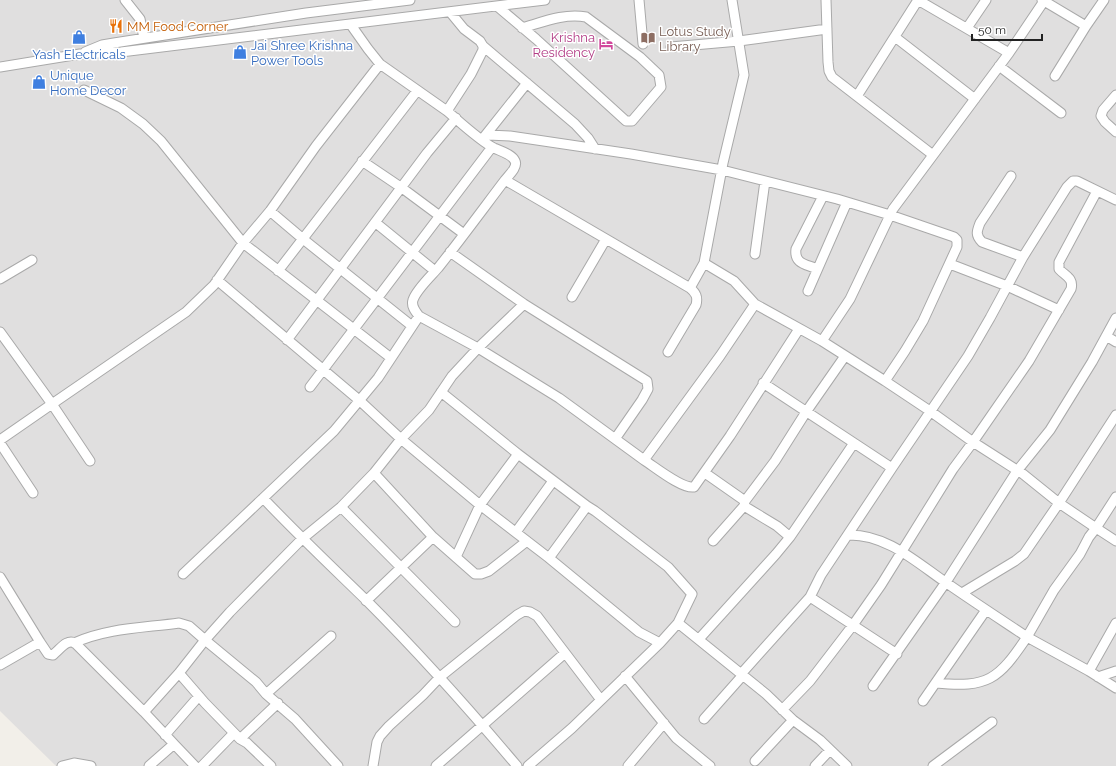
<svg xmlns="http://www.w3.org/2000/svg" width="1116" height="766" viewBox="0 0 1116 766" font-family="Raleway,sans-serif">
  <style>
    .residential { fill: #e0dfdf }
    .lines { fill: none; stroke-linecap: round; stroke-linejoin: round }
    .minor-casing { stroke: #a9a9a9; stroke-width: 11 }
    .minor { stroke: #fff; stroke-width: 9 }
    .labels { text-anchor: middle; stroke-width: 3; stroke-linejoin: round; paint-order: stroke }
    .food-label { font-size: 13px; fill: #c56008; stroke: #fff; text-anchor: start }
    .education-label { font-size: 13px; fill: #785e54; stroke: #fff; text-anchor: start }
    .hotel-label { font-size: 13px; fill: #b23c85; stroke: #fff; text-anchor: end }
    .shop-label { font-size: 13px; fill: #366cbe; stroke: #fff; text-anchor: start }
  </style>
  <rect width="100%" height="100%" fill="#f2efe9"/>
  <path class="residential" d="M0 0H1116V766H56L0 711Z"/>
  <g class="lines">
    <defs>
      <path id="minor" d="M125 0 140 19 144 38
        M639 0 643 44
        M732 0 744 75 723 163 704 263 734 281 755 304 822 341
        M826 0 828 62 829 71 832 77 933 155
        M918 0 1009 53
        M1042 0 1044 1 1009 53 893 209 850 299 822 341 885 381 930 411 973 442 1023 474 1059 503 1096 528 1089 537 1080 554 1054 590 1027 637 1089 671 1116 688
        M1044 0V1L1086 26
        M497 6 536 39 626 121H632L661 87 659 75 640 57 586 17C564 13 543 22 522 28
        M351 25 368 49 380 64 447 111 471 74 483 50V46L480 41 464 29 450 12
        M967 28 986 0
        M895 37 975 99
        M483 46 575 124 588 138 595 149
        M671 47 739 41 827 29
        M85 52 102 45 114 43 306 13 410 0
        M999 66 1061 113
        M0 67 80 54 121 52 545 0
        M1055 76 1086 26 1104 0
        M84 90 121 108 143 124 161 141 243 243 391 358
        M1116 95 1103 110 1101 116 1105 122 1116 132
        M857 96 918 0
        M447 111C460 122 479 140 494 148 500 151 512 154 515 161 518 167 509 175 505 180 483 209 461 239 438 268 431 276 416 290 413 300 411 306 415 311 419 316L478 348 559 398 644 460 720 356 755 304
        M488 135 510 136 631 154 722 170 837 199 890 215 954 237 957 240V247L923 321 905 351 885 381
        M484 137 527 83
        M362 161 402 188 464 234
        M1011 176 980 223C977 231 975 235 982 242L1023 257
        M505 180 690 288
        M270 211 303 239 412 326
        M376 223 435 271
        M450 252 524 304 647 381 648 389 642 400 615 439
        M755 254 765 181
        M950 264 1007 286 1059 310
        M817 269C806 264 794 264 796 249L823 196
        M278 271 417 91
        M0 279 32 260
        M217 280 359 400 401 439 480 505 549 558
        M808 291 847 202
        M572 297 606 239
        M0 332 52 404 0 440
        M1106 336 1116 342
        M287 340 427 153 456 118
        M668 352 696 305C698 297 696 293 690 288L704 263
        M763 383 892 468 968 356 990 318 1023 257 1067 187 1073 181H1077L1116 200
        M310 387 492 147
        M441 392 518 454 587 506
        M0 443 33 493
        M644 460C655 467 682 489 694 487L730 436 799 329
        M90 461 52 404 186 312 214 285 243 243 270 211 316 146 380 64
        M374 473 433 537
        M705 473 745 501
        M1116 497 1096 528 1116 541
        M263 498C296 533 331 566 366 600 419 653 469 709 517 766
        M341 507 455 622
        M516 532 553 481
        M848 535C887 534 917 563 948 584 974 602 1000 619 1027 637 998 680 988 688 936 683
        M790 537 854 443
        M713 541 744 506
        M456 557 480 505 518 454
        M183 574 334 431 378 378 419 316
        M0 577 40 642 48 654 53 655 55 653C61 648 67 639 75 643L144 712 174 744 149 766
        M962 593 1015 561 1024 554 1059 503 1116 415
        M810 597 897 654
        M366 601 433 537 475 574H481L489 571 527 541
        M699 639 776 554 790 537 777 526 744 506 745 501 775 461 806 412 845 356
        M74 643C107 628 143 628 179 623L189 626 205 640 256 682 266 694 295 719 338 766
        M660 643 678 623
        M0 665 40 642
        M1089 671 1116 623
        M179 673 205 703 240 739 247 743 271 766
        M741 674 810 597 821 575 892 468
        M625 676 676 738 710 766
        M1098 677 1116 671
        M873 686 946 582 1017 471 1050 430 1092 362 1116 318
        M266 694 331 636
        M923 701 986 610
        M782 710 810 681 853 625 881 585 953 469 973 442 1029 361 1071 289C1074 278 1065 276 1059 269V262L1097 191
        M144 712 179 673 205 640 230 612 302 539 341 507 374 473 401 439 429 410 452 376 478 348 524 304
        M704 719 743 675
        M165 735 199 696
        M240 739 278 703
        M174 744 195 766
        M755 761 793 720
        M62 766 74 763 91 766
        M202 766 234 733
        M373 766 377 742 380 736 389 726 423 695 440 677 517 615 524 611 530 612 537 616 601 700
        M436 766 565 653
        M528 766 572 728 660 643 639 632 549 558 587 506 595 511 668 567 692 594 678 623 766 694 793 720 820 740 847 766
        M628 766 664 723
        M815 766 830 750
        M933 766 992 722"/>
    </defs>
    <use href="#minor" class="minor-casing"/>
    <use href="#minor" class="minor"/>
  </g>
  <defs>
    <symbol id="restaurant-bare" viewBox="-9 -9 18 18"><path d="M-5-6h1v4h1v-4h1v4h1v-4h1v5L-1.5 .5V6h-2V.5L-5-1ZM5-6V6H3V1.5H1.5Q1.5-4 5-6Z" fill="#e8710a" stroke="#fff" stroke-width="2.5" paint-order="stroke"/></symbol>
    <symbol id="shop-bare" viewBox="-9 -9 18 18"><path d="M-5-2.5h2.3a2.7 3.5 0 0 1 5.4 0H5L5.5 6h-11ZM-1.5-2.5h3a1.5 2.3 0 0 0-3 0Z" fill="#3f7fe0" stroke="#fff" stroke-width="2.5" paint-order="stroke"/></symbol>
    <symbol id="library-bare" viewBox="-9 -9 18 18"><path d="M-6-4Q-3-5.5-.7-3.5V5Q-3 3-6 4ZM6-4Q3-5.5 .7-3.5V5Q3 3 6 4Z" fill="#8d6e63" stroke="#fff" stroke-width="2.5" paint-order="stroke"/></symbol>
    <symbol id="hotel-bare" viewBox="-9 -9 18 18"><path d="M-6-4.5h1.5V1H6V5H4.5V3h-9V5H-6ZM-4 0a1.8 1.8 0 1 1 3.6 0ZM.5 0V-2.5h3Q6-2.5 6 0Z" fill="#d1479c" stroke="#fff" stroke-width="2.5" paint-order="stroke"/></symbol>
  </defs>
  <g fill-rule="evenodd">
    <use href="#restaurant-bare" x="106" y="16" width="20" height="20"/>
    <use href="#shop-bare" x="69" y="27" width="20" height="20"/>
    <use href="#library-bare" x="638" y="28" width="20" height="20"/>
    <use href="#hotel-bare" x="596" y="34" width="20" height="20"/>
    <use href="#shop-bare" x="230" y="42" width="20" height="20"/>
    <use href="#shop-bare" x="29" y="72" width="20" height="20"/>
  </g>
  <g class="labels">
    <g class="food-label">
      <text x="127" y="31">MM Food Corner</text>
    </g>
    <g class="education-label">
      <text x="659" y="36">Lotus Study<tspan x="659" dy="15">Library</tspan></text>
    </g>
    <g class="hotel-label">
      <text x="595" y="42">Krishna<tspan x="595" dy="15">Residency</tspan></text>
    </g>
    <g class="shop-label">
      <text x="251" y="50">Jai Shree Krishna<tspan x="251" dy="15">Power Tools</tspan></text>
      <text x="79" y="59" text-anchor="middle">Yash Electricals</text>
      <text x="50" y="80">Unique<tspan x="50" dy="15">Home Decor</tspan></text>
    </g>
  </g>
  <path d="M972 34v6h70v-6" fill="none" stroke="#222222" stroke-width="2"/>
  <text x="978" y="34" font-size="12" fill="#222222" stroke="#ffffff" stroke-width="3" paint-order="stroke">50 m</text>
</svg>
